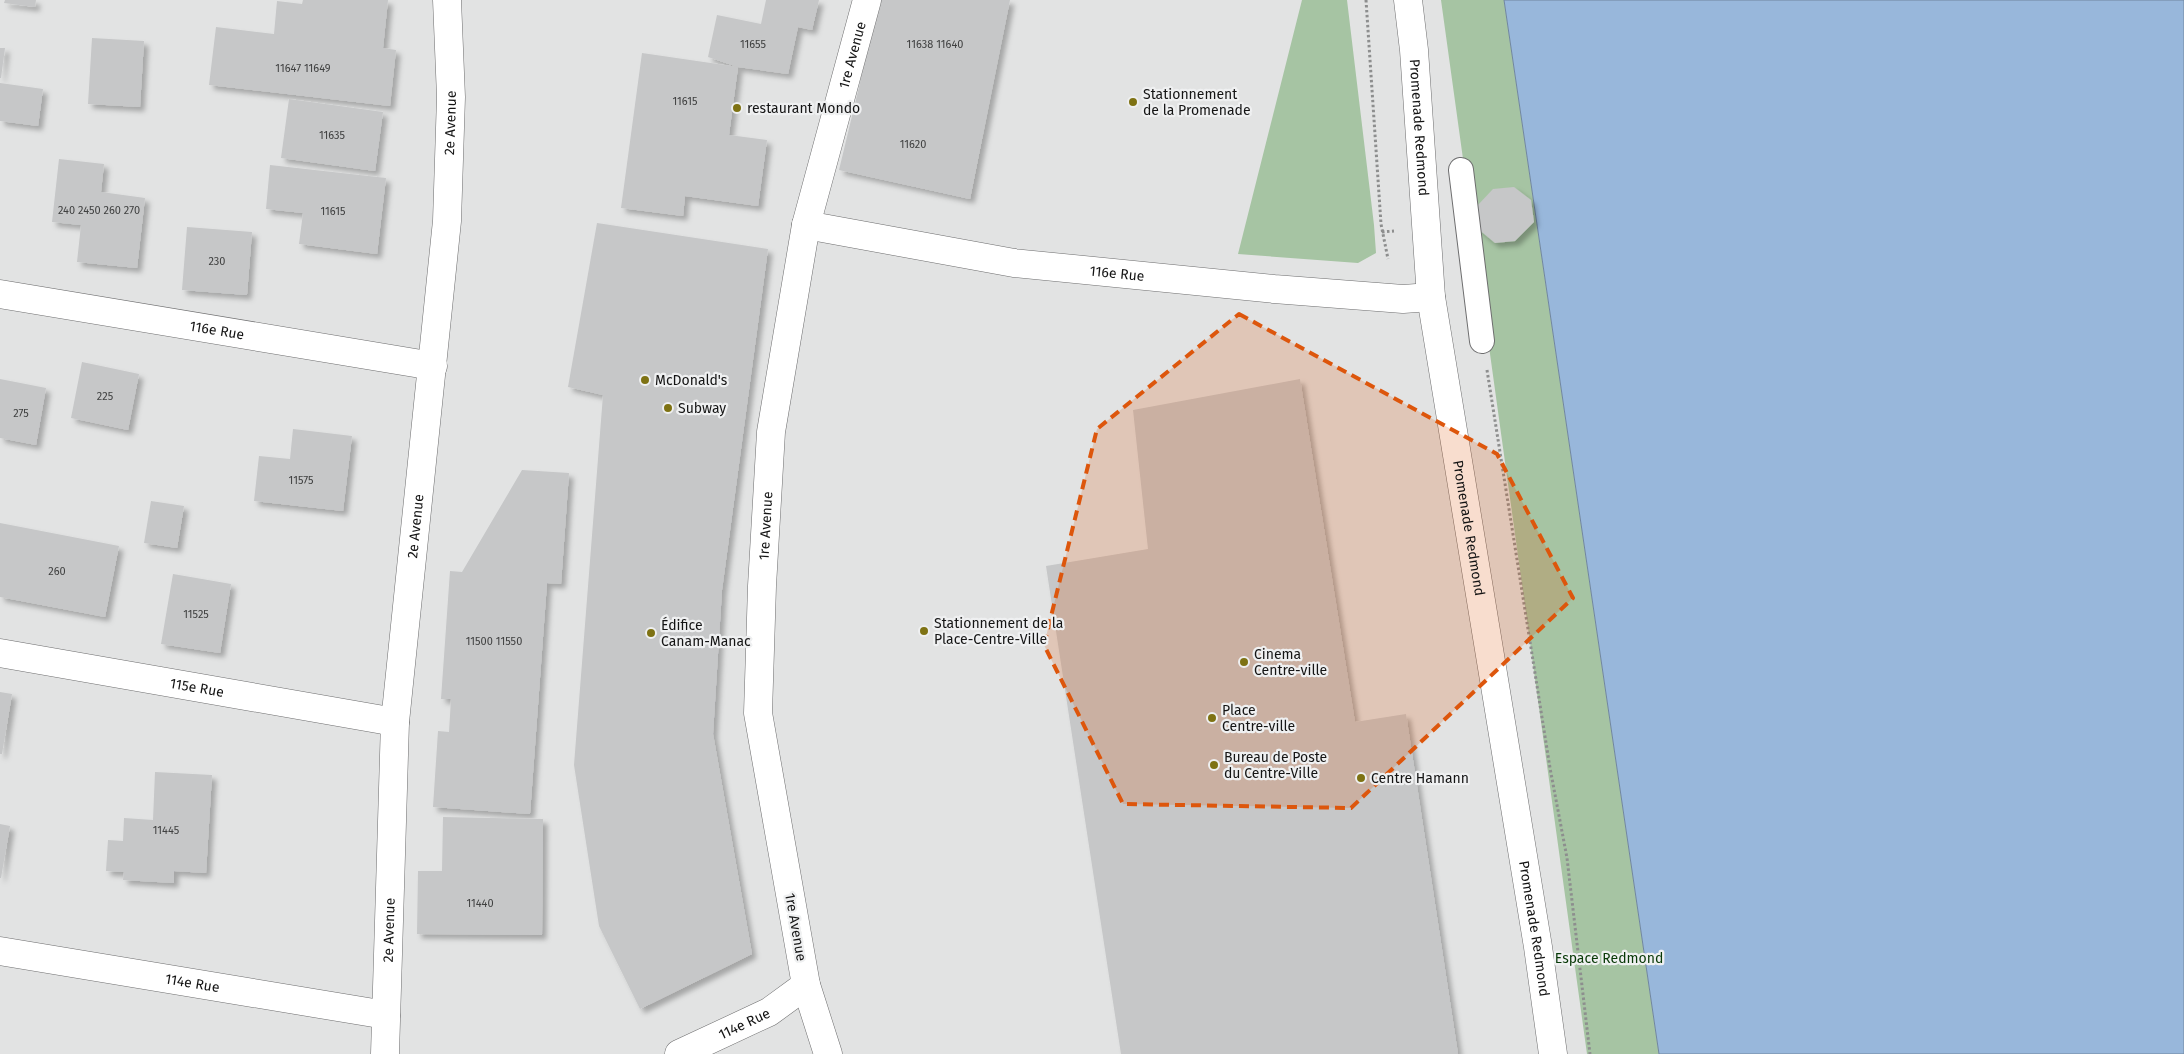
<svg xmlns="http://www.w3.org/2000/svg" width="2184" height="1054" viewBox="0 0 2184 1054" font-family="'Fira Sans',sans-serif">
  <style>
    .green { fill: #a6c4a3 }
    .water { fill: #98b7db; stroke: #70869f }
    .building { fill: #c6c7c8; filter: url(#shadow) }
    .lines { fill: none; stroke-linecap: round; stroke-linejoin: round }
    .pedestrian-casing { stroke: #6d6d6e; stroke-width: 26 }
    .minor-casing { stroke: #6d6d6e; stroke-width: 29 }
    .tertiary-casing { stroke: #6d6d6e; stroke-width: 29 }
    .path { stroke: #8d8e8e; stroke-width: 3; stroke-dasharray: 2.5 2.5; stroke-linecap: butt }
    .pedestrian { stroke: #fff; stroke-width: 24 }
    .minor { stroke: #fff; stroke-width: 28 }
    .tertiary { stroke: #fff; stroke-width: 28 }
    .marked { fill: #dd560c; fill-opacity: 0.2; stroke: #dd560c; stroke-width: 4; stroke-dasharray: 10 6; stroke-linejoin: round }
    .poi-dot { fill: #7e7213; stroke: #eff0f1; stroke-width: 2 }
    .labels { text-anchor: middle; stroke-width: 4.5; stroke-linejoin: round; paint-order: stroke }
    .number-label { font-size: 11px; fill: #404141 }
    .street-label { font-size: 14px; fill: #141414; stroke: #eff0f1 }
    .poi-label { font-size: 14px; fill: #141414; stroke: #eff0f1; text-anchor: start }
    .park-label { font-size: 14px; fill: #083907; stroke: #eff0f1 }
  </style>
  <defs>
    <filter id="shadow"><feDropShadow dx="4.5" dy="4.5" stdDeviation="2.5" flood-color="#0004"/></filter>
  </defs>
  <rect width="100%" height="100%" fill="#e2e3e3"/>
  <path class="green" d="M1302 0H1347L1374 225 1376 253 1358 263 1238 254Z
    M1441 0H1504L1659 1054H1587Z"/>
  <path class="water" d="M1504 0H2184V1054H1659Z"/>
  <path class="building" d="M5 0H36L35 7 4 3Z
    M303 0H388L383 48 396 50 390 106 209 85 216 27 274 34 277 1 302 4Z
    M766 0H819L812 30 798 27 788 74 738 67 708 57 717 15 761 24Z
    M876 0H1010L970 199 839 170 859 87Z
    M92 38 144 41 140 107 88 104Z
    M0 48H5L1 78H0Z
    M642 53 738 67 729 135 767 140 758 206 685 196 683 216 621 208Z
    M0 83 43 89 38 126 0 121Z
    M289 99 383 112 375 171 281 158Z
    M59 159 104 164 101 192 145 198 137 268 77 262 81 225 52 222Z
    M270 165 386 178 377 254 299 244 303 213 266 209Z
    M1514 187 1531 200 1534 222 1515 241 1495 243 1477 228V206L1493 189Z
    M597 223 768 249 722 590 713 734 752 954 640 1009 599 926 574 765 603 395 568 387Z
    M187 227 252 232 247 295 182 290Z
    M82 362 139 374 128 430 71 418Z
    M0 379 46 388 36 445 0 438Z
    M1300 379 1355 722 1406 714 1458 1054H1121L1046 566 1148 549 1133 410Z
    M293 429 352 436 343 511 254 501 259 456 290 459Z
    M522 470 569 473 561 584 547 583 530 814 433 807 438 731 449 732 451 699H441L450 571 462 572Z
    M151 501 184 506 177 548 144 543Z
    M0 523 119 546 105 617 0 597Z
    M173 574 231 584 220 653 161 644Z
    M0 692 12 694 2 754H0Z
    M155 772 212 775 206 873 174 871V883L123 880 124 872 106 871 108 840 123 841 124 818 153 820Z
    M443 817 543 819 542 935 417 934 418 871H442Z
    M0 824 10 826 1 878H0Z"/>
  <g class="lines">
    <defs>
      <path id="pedestrian" d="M1461 170 1482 341"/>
      <g id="minor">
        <path id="s1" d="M806 225 1014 263 1274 289 1403 299 1431 297"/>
        <path id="s2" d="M0 294 433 366"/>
        <path id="s3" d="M0 653 395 722"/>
        <path id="s4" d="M0 951 386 1015"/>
        <path id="s5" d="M385 1054 395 722 447 221 451 97 447 0"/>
        <path id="s6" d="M679 1054 769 1012 806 985"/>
      </g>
      <g id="tertiary">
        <path id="s7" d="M1408 0 1414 50 1431 297 1538 947 1553 1054"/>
        <path id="s8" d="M828 1054 806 985 758 713 762 586 771 432 806 225 867 0"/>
      </g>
    </defs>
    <use href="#pedestrian" class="pedestrian-casing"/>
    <use href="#minor" class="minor-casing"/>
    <use href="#tertiary" class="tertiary-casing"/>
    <path class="path" d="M1366 0 1381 224 1388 259
      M1382 232 1394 231
      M1487 370 1550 768 1567 858 1590 1054"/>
    <use href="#pedestrian" class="pedestrian"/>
    <use href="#minor" class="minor"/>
    <use href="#tertiary" class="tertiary"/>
  </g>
  <path class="marked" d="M1239 314 1497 454 1573 598 1351 808 1123 804 1044 645 1097 429Z"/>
  <g class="poi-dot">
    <circle cx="1133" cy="102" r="5"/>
    <circle cx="737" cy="108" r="5"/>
    <circle cx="645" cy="380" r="5"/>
    <circle cx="668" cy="408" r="5"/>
    <circle cx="924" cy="631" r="5"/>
    <circle cx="651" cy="633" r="5"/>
    <circle cx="1244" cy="662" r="5"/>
    <circle cx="1212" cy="718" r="5"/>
    <circle cx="1214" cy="765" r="5"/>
    <circle cx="1361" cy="778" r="5"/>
  </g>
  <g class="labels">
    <g class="number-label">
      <text x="753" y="48">11655</text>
      <text x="935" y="48">11638 11640</text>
      <text x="303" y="72">11647 11649</text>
      <text x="685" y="105">11615</text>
      <text x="332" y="139">11635</text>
      <text x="913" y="148">11620</text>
      <text x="99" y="214">240 2450 260 270</text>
      <text x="333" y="215">11615</text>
      <text x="217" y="265">230</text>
      <text x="105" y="400">225</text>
      <text x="21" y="417">275</text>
      <text x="301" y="484">11575</text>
      <text x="57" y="575">260</text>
      <text x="196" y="618">11525</text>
      <text x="494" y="645">11500 11550</text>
      <text x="166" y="834">11445</text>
      <text x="480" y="907">11440</text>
    </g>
    <g class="street-label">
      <text dy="5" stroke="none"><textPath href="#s8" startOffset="1016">1re Avenue</textPath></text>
      <text dy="5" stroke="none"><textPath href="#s5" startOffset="934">2e Avenue</textPath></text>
      <text dy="5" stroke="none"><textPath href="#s7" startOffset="128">Promenade Redmond</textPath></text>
      <text dy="5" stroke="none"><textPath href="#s1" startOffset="315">116e Rue</textPath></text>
      <text dy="5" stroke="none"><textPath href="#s2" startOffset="220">116e Rue</textPath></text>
      <text dy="5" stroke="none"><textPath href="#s8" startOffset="536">1re Avenue</textPath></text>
      <text dy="5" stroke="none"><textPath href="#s5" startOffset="529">2e Avenue</textPath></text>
      <text dy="5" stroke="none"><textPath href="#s7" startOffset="532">Promenade Redmond</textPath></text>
      <text dy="5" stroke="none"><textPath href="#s3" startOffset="200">115e Rue</textPath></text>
      <text transform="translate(796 927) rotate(80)" y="5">1re Avenue</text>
      <text dy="5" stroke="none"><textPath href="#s7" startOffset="938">Promenade Redmond</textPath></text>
      <text dy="5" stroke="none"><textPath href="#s5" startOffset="124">2e Avenue</textPath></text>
      <text dy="5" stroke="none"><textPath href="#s4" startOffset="195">114e Rue</textPath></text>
      <text dy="5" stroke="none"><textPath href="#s6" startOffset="72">114e Rue</textPath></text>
    </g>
    <g class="poi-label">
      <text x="1143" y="99">Stationnement<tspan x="1143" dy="16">de la Promenade</tspan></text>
      <text x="747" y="113">restaurant Mondo</text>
      <text x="655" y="385">McDonald's</text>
      <text x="678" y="413">Subway</text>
      <text x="934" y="628">Stationnement de la<tspan x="934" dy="16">Place-Centre-Ville</tspan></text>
      <text x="661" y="630">Édifice<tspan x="661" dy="16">Canam-Manac</tspan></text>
      <text x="1254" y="659">Cinema<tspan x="1254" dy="16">Centre-ville</tspan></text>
      <text x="1222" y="715">Place<tspan x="1222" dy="16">Centre-ville</tspan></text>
      <text x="1224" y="762">Bureau de Poste<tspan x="1224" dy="16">du Centre-Ville</tspan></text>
      <text x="1371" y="783">Centre Hamann</text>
    </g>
    <g class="park-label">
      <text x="1609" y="963">Espace Redmond</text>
    </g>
  </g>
</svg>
